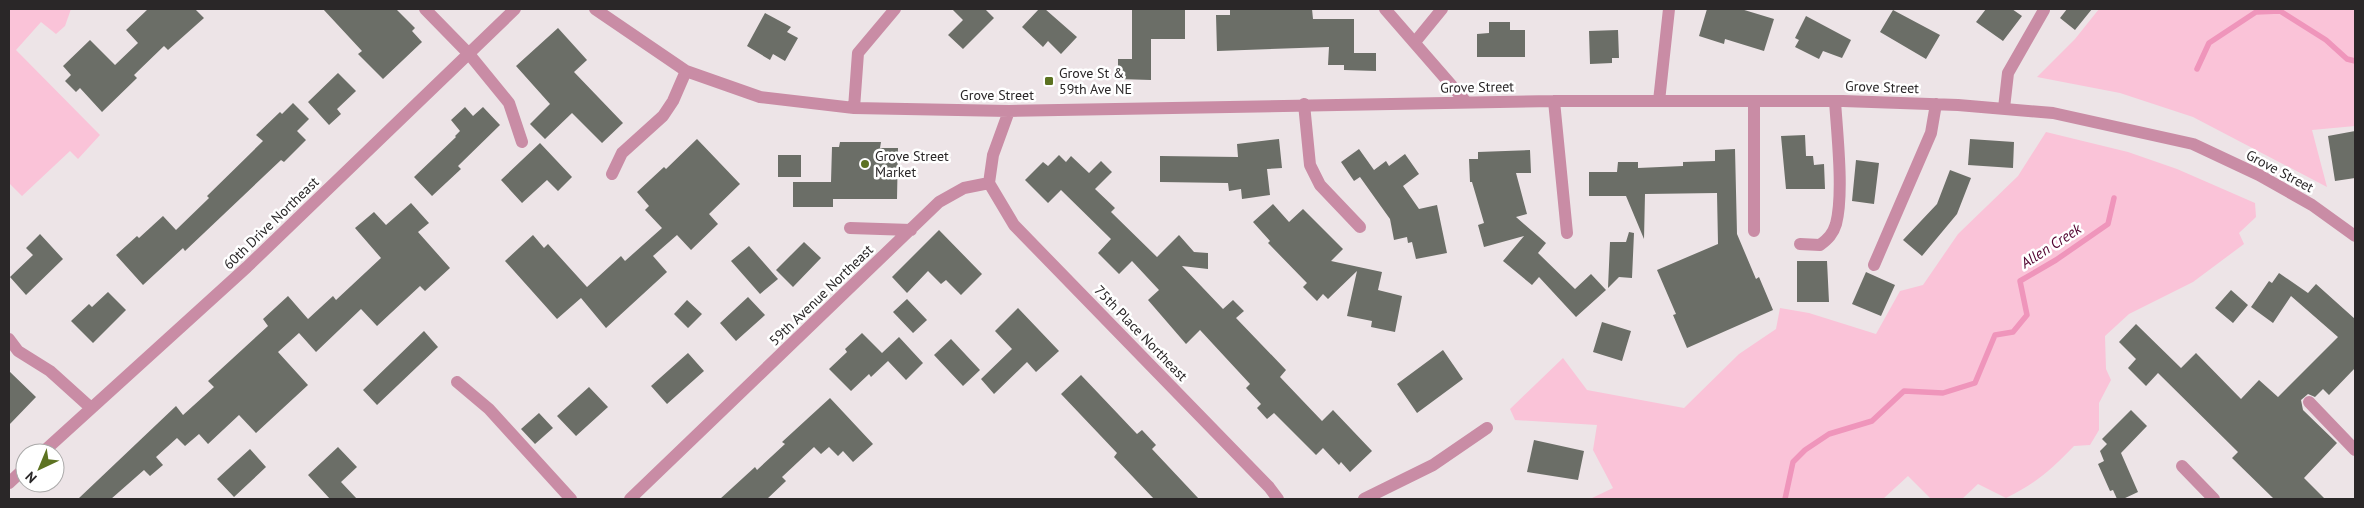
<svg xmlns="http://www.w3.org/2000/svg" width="2364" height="508" viewBox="0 0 2364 508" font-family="'PT Sans',sans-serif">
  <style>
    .green { fill: #fac3d8 }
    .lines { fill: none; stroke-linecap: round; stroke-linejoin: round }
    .stream { stroke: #ef95bb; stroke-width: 5.5 }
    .building { fill: #6b6e67 }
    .minor { stroke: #c98ca5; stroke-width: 12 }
    .poi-dot { fill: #5c7221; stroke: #fff; stroke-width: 2 }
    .labels { text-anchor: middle; stroke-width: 5; stroke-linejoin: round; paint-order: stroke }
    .poi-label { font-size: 14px; fill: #2a2728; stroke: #fff; text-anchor: start }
    .street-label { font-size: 14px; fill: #2a2728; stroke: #fff }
    .water-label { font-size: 15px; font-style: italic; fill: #50002e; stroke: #fff }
  </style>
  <rect width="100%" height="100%" fill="#ede4e7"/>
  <path class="green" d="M9 9H71L65 26 56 34 41 22 16 50 100 135 78 159 70 151 22 196 9 183Z
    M2099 9H2355V126L2312 130 2327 187 2193 117 2120 93 2037 77 2075 39Z
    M2046 132 2128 152 2177 169 2255 203 2256 217 2239 233 2244 244 2193 282 2129 314 2105 336 2106 369 2111 380 2099 403V430L2090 445 2074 446C2052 469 2035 484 2006 498L1978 484 1962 499H1931L1908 476 1883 499H1590L1613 488 1593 450 1597 425 1515 420 1510 409 1563 358 1587 390 1684 408 1739 354 1776 329 1780 308 1809 313 1876 334 1900 291 1923 285 1958 234 2018 176Z"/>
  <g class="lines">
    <path class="stream" d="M2197 69 2209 43 2256 12 2280 11 2326 40 2347 59 2355 61
      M1785 499 1793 462 1805 450 1829 434 1872 421 1904 391 1943 393 1975 383 1995 335 2013 332 2027 315 2020 281 2056 260 2108 224 2114 198"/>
  </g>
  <path class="building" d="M148 9H195L204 18 168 50 164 46 134 75 137 78 102 112 80 88 76 92 65 81 71 75 63 66 90 40 115 65 138 43 126 30Z
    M323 9H396L415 28 412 31 422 42 383 79 358 54 362 51Z
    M952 9H985L994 18 963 49 948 35 963 20Z
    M1039 9H1045L1077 37 1061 54 1048 41 1043 47 1022 27Z
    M1132 9H1185V39H1151V80L1118 79V59H1132Z
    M1230 9H1312L1313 19H1354V53H1376V71L1344 70V65H1328L1329 47 1217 51 1216 15H1230Z
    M1707 9H1741L1774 19 1764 51 1725 39 1724 44 1699 36Z
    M1986 9H2012L2022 16 2003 41 1976 22Z
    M2067 9H2092L2075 30 2060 18Z
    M1893 10 1940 35 1926 59 1880 32Z
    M765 13 791 27 787 32 798 38 785 61 773 54 770 60 747 46Z
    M1806 16 1851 40 1842 58 1823 51 1819 59 1795 47 1799 40 1795 38Z
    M1489 22H1510V30H1525V57H1477V34L1489 33Z
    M558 28 587 60 574 72 623 123 602 143 572 113 545 139 530 124 550 104 516 66Z
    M1618 30 1619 58H1612V63L1590 64 1589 31Z
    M338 73 356 91 337 109 341 114 329 125 308 102Z
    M293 103 309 119 297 131 306 140 284 162 281 160 185 251 183 248 143 285 116 255 137 236 139 238 163 216 176 230 209 198 207 196 263 141 256 135 280 112 282 114Z
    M465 107 473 116 483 107 500 125 458 166 461 169 432 196 414 177 456 137 455 136 460 131 451 120Z
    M2355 131V178L2335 181 2328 136Z
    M1805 135 1806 156H1813L1814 165 1824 164 1825 189H1786L1781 136Z
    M697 139 740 184 709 214 718 224 691 250 677 235 653 256 667 272 606 328 581 298 557 319 505 261 533 235 544 248 548 244 587 287 621 256 625 261 662 228 645 210 649 206 637 192 664 167 666 169Z
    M1279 139 1282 168 1267 169 1270 195 1242 199 1241 189 1229 191 1228 183 1160 182V156L1238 157 1237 144Z
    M1970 139 2014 142 2013 168 1968 165Z
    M840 142H881L880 148H898L897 199H833V207H793V182H831L832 147H839Z
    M540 143 572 177 558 191 547 180 522 203 501 180Z
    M1359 149 1374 170 1386 161 1389 166 1405 154 1419 174 1403 186 1419 209 1437 205 1447 253 1416 259 1412 242 1408 243 1407 237 1394 240 1390 219 1360 177 1354 181 1341 162Z
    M1735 149 1737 234 1756 279 1759 277 1773 310 1687 348 1673 315 1676 314 1657 270 1718 244 1717 193 1645 194 1644 239 1626 196H1589V172H1617L1618 162H1638V168L1683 166V162L1715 161V150Z
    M1530 150 1531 173H1516L1527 214 1516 217 1546 243 1538 253 1575 289 1591 274 1606 290 1576 317 1539 277 1532 285 1503 261 1524 236 1484 247 1478 225 1484 223 1472 182H1470L1469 159H1478V152Z
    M778 155H801V177H778Z
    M1059 155 1066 162 1071 156 1089 173 1101 161 1112 172 1095 189 1115 208 1111 212 1157 257 1179 235 1194 252 1208 253V269L1182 266 1223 309 1233 300 1244 311 1236 318 1286 370 1280 377 1322 421 1333 410 1372 451 1350 472 1341 462 1339 465 1323 448 1316 455 1274 413 1267 419 1257 408 1261 404 1246 388 1250 384 1200 330 1186 344 1148 300 1159 290 1132 261 1119 274 1098 253 1111 239 1061 190 1048 203 1025 180 1043 162 1048 166Z
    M1856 160 1879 163 1874 204 1852 201Z
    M1950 170 1971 178 1957 214 1922 256 1903 240 1937 204Z
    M411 203 429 223 418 232 450 268 425 291 420 286 377 326 361 309 316 352 299 333 278 352 308 385 256 433 239 415 208 444 199 434 185 446 177 438 156 457 163 465 150 476 144 470 111 499H78L176 406 183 415 214 387 208 381 268 326 263 319 288 296 308 319 333 296 336 300 381 258 355 228 374 212 386 225Z
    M1273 204 1289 222 1303 209 1343 249 1331 261 1382 272 1378 290 1402 296 1395 332 1371 327 1372 321 1347 316 1357 271 1328 299 1323 294 1317 301 1303 287 1307 283 1268 243 1270 241 1253 222Z
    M939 230 982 274 961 295 946 280 941 284 928 271 907 293 892 277Z
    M1629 232 1634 233 1632 278 1619 277 1608 288 1610 242H1626Z
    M40 234 63 259 26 295 10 277 33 255 26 248Z
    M804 242 821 258 793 287 776 270Z
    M749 246 778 279 760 294 731 261Z
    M1797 261H1827L1829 302H1797Z
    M1866 272 1895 285 1881 316 1852 304Z
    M2279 273 2308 293 2316 284 2355 319V368L2329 395 2323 389 2315 397 2308 394 2301 400 2303 410 2337 443 2304 478 2325 499H2274L2232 458 2238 452 2158 373 2146 386 2128 368 2136 359 2119 342 2136 324 2181 368 2196 353 2241 399 2259 380 2278 397 2338 337 2291 296 2273 323 2251 307 2269 281 2272 283Z
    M2231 290 2248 305 2233 323 2215 308Z
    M108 292 126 310 93 343 71 321 89 304 92 307Z
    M748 297 765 315 736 341 720 323Z
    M907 299 927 320 913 333 893 312Z
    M687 300 702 314 688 328 674 314Z
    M1018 308 1059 351 1036 372 1027 362 994 394 981 379 1012 349 995 331Z
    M1602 322 1631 331 1622 361 1593 352Z
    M424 331 438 347 377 405 363 390Z
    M862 333 882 353 899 337 923 363 906 380 888 361 871 377 869 374 851 391 829 369 847 352 845 349Z
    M951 339 980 370 963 386 934 355Z
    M1443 350 1463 379 1417 413 1397 384Z
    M688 353 704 371 667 404 651 386Z
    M9 371 36 397 9 425Z
    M1081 375 1137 434 1142 430 1156 445 1152 449 1199 499H1154L1114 457 1117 453 1061 394Z
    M589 387 608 407 576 436 557 416Z
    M830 398 873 444 853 462 843 451 838 456 829 447 821 454 814 447 782 477 786 481 767 499H720L755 467 757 470 785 444 782 442Z
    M2131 410 2147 426 2121 453 2138 492 2123 499H2117L2113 490 2110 491 2098 464 2104 461 2100 451 2107 444 2102 439Z
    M539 413 553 428 535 444 521 429Z
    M1534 440 1584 451 1578 480 1527 472Z
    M338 447 357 467 341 482 357 499H330L308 475Z
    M250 449 266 467 234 497 217 479Z"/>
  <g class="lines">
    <path class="minor" d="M425 9 469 54 509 103 522 142
      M595 9 686 71 760 97 854 108 1009 111 1554 101H1843L1958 105 2053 113 2193 144 2259 175 2312 205 2355 236
      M1385 9 1466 102
      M1415 42 1442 9
      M1554 101 1567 233
      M1659 101 1669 9
      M1754 101V231
      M1304 104 1310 165 1320 185 1360 227
      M854 108 858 53 895 9
      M2004 108 2008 73 2044 10
      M612 174 622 153 663 116 673 101 686 71
      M989 183 1014 225 1269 487 1278 499
      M850 228 911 230
      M1800 244 1820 245C1828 239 1833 234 1836 224 1844 194 1837 133 1835 101
      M1874 265 1931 133 1936 104
      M9 339 18 351 50 371 91 408
      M457 382 489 409 571 499
      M2309 402 2355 450
      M42 453 247 267 515 9
      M2182 466 2214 499
      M9 483 25 468
      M630 499 939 202 964 188 989 183 993 155 1009 111
      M1364 499 1433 465 1487 428"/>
  </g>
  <g class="poi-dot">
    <rect x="1044" y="76" width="10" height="10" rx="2.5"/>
    <circle cx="865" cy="164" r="5"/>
  </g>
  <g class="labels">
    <g class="poi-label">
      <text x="1059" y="78">Grove St &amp;<tspan x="1059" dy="16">59th Ave NE</tspan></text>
      <text x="875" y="161">Grove Street<tspan x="875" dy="16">Market</tspan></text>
    </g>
    <g class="street-label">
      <text transform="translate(1477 87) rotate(-1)" y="5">Grove Street</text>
      <text transform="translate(1882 87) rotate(2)" y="5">Grove Street</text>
      <text x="997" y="100">Grove Street</text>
      <text transform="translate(2280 171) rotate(28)" y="5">Grove Street</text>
      <text transform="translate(271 223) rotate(-44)" y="5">60th Drive Northeast</text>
      <text transform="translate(821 295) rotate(-44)" y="5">59th Avenue Northeast</text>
      <text transform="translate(1141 333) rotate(46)" y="5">75th Place Northeast</text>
    </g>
    <g class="water-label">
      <text transform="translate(2051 246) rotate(-33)" y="5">Allen Creek</text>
    </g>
  </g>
  <rect width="2364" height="508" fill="none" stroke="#2a2728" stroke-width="20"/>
  <g transform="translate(40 468) rotate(224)"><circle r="24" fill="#ffffff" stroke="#aaa9a9"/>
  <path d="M0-4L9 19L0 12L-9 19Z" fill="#5c7221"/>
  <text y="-8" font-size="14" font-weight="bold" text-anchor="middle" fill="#2a2728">N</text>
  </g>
</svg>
